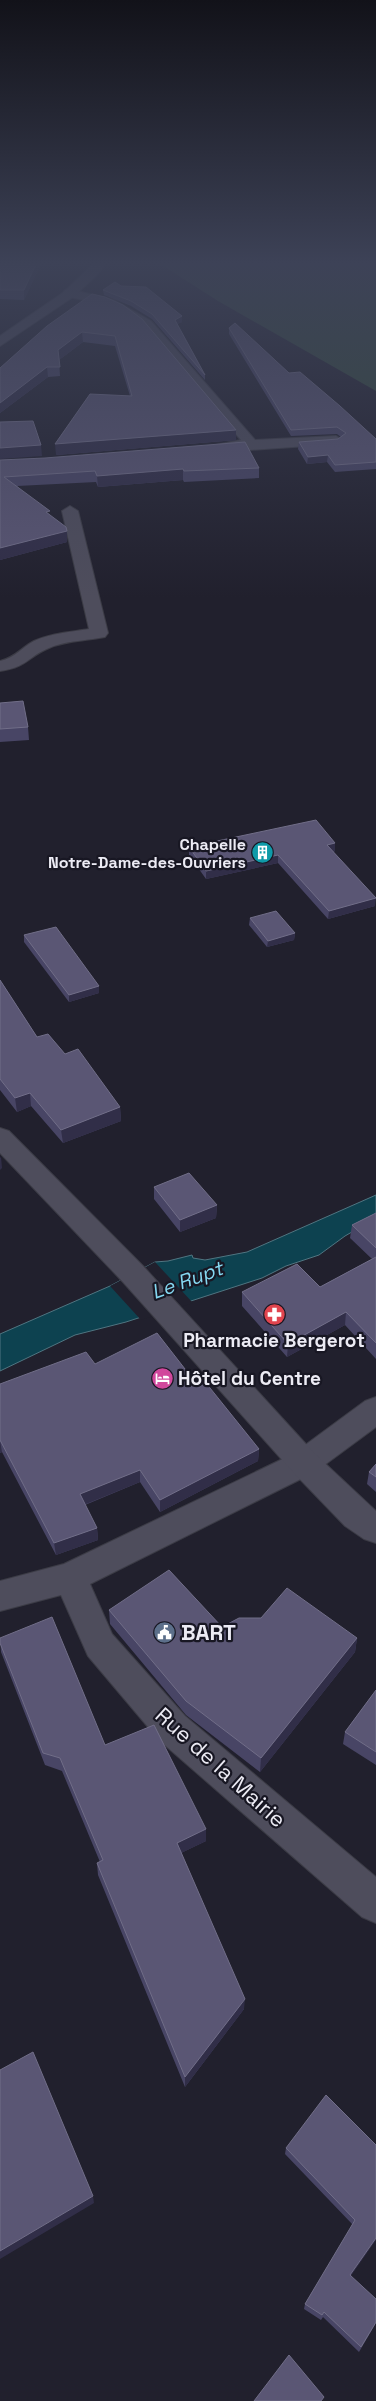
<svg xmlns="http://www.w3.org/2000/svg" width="376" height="2401" viewBox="0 0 376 2401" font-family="'Space Grotesk',sans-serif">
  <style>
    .green { fill: #344b3c }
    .water { fill: #0d4250; stroke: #507581 }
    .pier { fill: #21202d }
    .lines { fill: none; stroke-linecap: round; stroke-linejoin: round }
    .street-casing { stroke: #3c3c46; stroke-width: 2 }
    .secondary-casing { stroke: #3c3c46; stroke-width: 2 }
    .street { fill: #4e4d5c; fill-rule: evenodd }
    .secondary { fill: #4e4d5c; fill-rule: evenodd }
    .wall { fill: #484565 }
    .shaded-wall { fill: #312e48 }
    .building { fill: #5a5674; stroke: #716e88 }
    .labels { text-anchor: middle; stroke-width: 4.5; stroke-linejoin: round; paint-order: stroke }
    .far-poi-label { font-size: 16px; font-weight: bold; fill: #ecebf4; stroke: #181723; text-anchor: end }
    .poi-label { font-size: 19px; font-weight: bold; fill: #ecebf4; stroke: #181723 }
    .water-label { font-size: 20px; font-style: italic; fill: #85d8f1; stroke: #181723 }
    .near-poi-label { font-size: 22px; font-weight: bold; fill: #ecebf4; stroke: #181723; text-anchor: start }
    .near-street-label { font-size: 22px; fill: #ecebf4; stroke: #181723 }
  </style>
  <rect width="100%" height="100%" fill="#21202d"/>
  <path class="green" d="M157 262H376V391L218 301Z"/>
  <path class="water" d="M376 1195V1218L345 1236 319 1255 286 1266 262 1278 126 1322 75 1335 0 1371V1334L110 1286 155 1262 168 1261 192 1255 193 1258 205 1260 247 1252Z"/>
  <path class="pier" d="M155 1262 193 1303 141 1320 110 1286Z"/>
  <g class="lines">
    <defs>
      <path id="street" d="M69 289 114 300 151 321 255 440 336 436 343 440 336 444 206 453 204 450 206 447 241 440 143 327 106 305 65 296 63 293 65 290Z
        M70 506 78 511 108 633 105 637 99 638C83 641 64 641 49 648 27 657 28 667 0 671V661C15 658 22 647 34 641 51 633 71 632 89 629L62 511Z
        M376 1397V1427L315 1472 90 1584 112 1634 185 1716 376 1877V1923L362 1917 159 1740 88 1656 61 1595 0 1611V1581L64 1564 293 1454 365 1401Z"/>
      <path id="secondary" d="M95 262H107L97 275 73 297 0 346V336L64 292Z
        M0 1128 9 1131 143 1266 315 1454 376 1511V1543L364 1539 345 1526 293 1472 123 1282 0 1153Z"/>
    </defs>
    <use href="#street" class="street-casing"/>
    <use href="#secondary" class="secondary-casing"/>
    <use href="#street" class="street"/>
    <use href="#secondary" class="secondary"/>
  </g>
  <path class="wall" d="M0 262H42L24 300 0 299Z
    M121 286 182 316V322L177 324 205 375V380L152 319 131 306 104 295 103 290Z
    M92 294 236 430V440L56 455 130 396 115 346 83 342 59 360 60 376 48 377 0 413V368Z
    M229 328 376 439V469L335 472 327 462 307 464 298 449 299 442 338 439 341 437 337 434 291 436 229 334Z
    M0 460 259 468V478L184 482 183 480 98 487 96 482 17 486 50 515 67 531V542L0 560Z
    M0 703 28 727 29 740 0 742Z
    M189 847 335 851 333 852 375 906 328 919 278 863 206 879 189 855Z
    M250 918 295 933 294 940 267 947 249 925Z
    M24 935 99 993 69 1002 24 942Z
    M0 980 37 1037 65 1054 120 1107 121 1121 63 1143 31 1106 17 1112 0 1090Z
    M154 1187 217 1205 216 1218 180 1232 154 1199Z
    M376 1213V1359L345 1325 287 1357 242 1306V1292L320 1287 372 1259 350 1238 352 1225Z
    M95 1364 199 1387 259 1449 258 1461 160 1512 140 1482 85 1505 97 1528 98 1540 56 1555 2 1452 0 1453V1384Z
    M376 1464V1492L367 1484 369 1472Z
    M109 1610 222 1627 357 1638 355 1652 260 1772 186 1715 110 1624Z
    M0 1638 105 1745 206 1841 181 1853 244 2009 185 2087 98 1875 97 1863 100 1862 62 1771 45 1765 1 1652Z
    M376 1690V1765L343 1744 345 1732Z
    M376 2145 351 2276 376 2323 359 2352 323 2317 321 2320 304 2309 305 2304 353 2225 285 2154 286 2148Z"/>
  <path class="shaded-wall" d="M37 262H42L24 300V290Z
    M182 316V322L175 325V320Z
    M82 332 83 342 59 360 58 350Z
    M47 367 48 377 0 413V403Z
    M236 430V440L56 455 55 444Z
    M41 445 42 456 0 459V448Z
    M328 455 327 462 307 464 308 457Z
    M183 469V480L98 487 97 476Z
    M67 531V542L0 560V548Z
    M335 843V851L326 853 327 845Z
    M278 855V863L206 879V871Z
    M376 898 375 906 328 919 329 911Z
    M295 933 294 940 267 947 268 941Z
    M99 986V993L69 1002V995Z
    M30 1093 31 1106 17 1112 15 1098Z
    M120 1107 121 1121 63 1143 61 1130Z
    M1 1157 2 1168 0 1170V1158Z
    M217 1205 216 1218 180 1232V1220Z
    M346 1312 345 1325 287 1357 288 1344Z
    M0 1440 2 1452 0 1453Z
    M259 1449 258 1461 160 1512V1500Z
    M140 1470V1482L81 1506 80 1494Z
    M97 1528 98 1540 56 1555 54 1543Z
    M357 1638 355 1652 260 1772 261 1758Z
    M206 1829V1841L177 1855V1843Z
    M245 1999 244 2009 185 2087V2077Z
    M93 2196 94 2203 0 2259V2251Z
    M376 2238V2240L348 2280 350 2275Z"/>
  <path class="building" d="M0 262H37L24 290H0Z
    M115 282 121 286 146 287 182 316 175 320 205 375 152 314 131 301 103 290Z
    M92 294 105 297 123 305 142 319 236 430 55 444 90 394 132 396 115 336 82 332 58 350 60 367H47L0 403V368L47 326Z
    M235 323 289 373 300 372 340 406 376 439V462L335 465 328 455 308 457 299 442 338 439 346 433 337 427 291 430 229 328Z
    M33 421 41 445 0 448V422Z
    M245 442 259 468 184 471 183 469 97 476 95 471 4 477 50 511 46 512 66 527 67 531 0 548V460L45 458Z
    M23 701 28 727 0 729V703Z
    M316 820 335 843 327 845 376 898 329 911 278 855 206 871 189 847Z
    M276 911 295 933 268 941 250 918Z
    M56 927 99 986 69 995 24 935Z
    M0 980 37 1037 48 1034 65 1054 78 1049 120 1107 61 1130 30 1093 15 1098 0 1079Z
    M189 1173 217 1205 180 1220 154 1187Z
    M376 1213V1248L352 1225Z
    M376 1257V1343L346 1312 288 1344 242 1292 297 1264 320 1287Z
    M157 1333 199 1387 206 1383 259 1449 160 1500 140 1470 80 1494 97 1528 54 1543 0 1440V1384L86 1352 95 1364Z
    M376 1464V1477L369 1472Z
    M169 1570 222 1627 239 1618H261L287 1588 357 1638 261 1758 186 1701 109 1610Z
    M52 1617 105 1745 154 1725 206 1829 177 1843 245 1999 185 2077 97 1863 103 1860 60 1758 43 1753 0 1643V1638Z
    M376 1690V1752L345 1732Z
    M33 2052 93 2196 0 2251V2070Z
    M326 2095 376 2145V2238L350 2275 376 2299V2322L361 2347 324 2312 322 2315 305 2304 355 2220 286 2148Z
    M289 2355 324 2397 321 2401H254Z"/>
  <linearGradient id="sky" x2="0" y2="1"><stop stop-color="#121219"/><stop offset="0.44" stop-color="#3d4257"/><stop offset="1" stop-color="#3d4257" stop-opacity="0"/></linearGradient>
  <rect width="376" height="598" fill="url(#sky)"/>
  <defs>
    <symbol id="building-disc" viewBox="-11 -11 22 22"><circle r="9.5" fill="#0f9aa8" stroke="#181723"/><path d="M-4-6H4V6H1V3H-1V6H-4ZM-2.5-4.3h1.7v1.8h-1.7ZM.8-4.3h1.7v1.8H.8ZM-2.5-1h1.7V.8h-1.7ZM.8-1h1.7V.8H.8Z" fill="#fff"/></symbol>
    <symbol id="pharmacy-disc" viewBox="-11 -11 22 22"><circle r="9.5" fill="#e0444e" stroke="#181723"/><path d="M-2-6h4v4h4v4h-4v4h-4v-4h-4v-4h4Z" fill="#fff"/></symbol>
    <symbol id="hotel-disc" viewBox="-11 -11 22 22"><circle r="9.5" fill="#d1479c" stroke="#181723"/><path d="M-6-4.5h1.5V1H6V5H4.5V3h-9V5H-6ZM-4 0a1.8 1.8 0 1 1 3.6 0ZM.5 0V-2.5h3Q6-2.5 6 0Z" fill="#fff"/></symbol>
    <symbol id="civic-disc" viewBox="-11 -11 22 22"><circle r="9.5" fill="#5c6f8a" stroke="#181723"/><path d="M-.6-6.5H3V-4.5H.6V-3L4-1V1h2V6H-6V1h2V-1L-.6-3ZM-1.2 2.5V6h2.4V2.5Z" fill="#fff"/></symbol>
  </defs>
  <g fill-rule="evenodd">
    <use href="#building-disc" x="250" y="840" width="25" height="25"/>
    <use href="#pharmacy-disc" x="262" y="1302" width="25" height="25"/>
    <use href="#hotel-disc" x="150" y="1366" width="25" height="25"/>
    <use href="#civic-disc" x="152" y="1620" width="25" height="25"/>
  </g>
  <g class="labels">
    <g class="far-poi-label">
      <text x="246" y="850">Chapelle<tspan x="246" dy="18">Notre-Dame-des-Ouvriers</tspan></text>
    </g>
    <g class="poi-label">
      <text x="274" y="1347">Pharmacie Bergerot</text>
      <text x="178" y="1385" text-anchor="start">Hôtel du Centre</text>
    </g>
    <g class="water-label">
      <text transform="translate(187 1280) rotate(-20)" y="7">Le Rupt</text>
    </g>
    <g class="near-poi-label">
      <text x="181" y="1640">BART</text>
    </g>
    <g class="near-street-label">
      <text transform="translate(221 1767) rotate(42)" y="8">Rue de la Mairie</text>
    </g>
  </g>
</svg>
